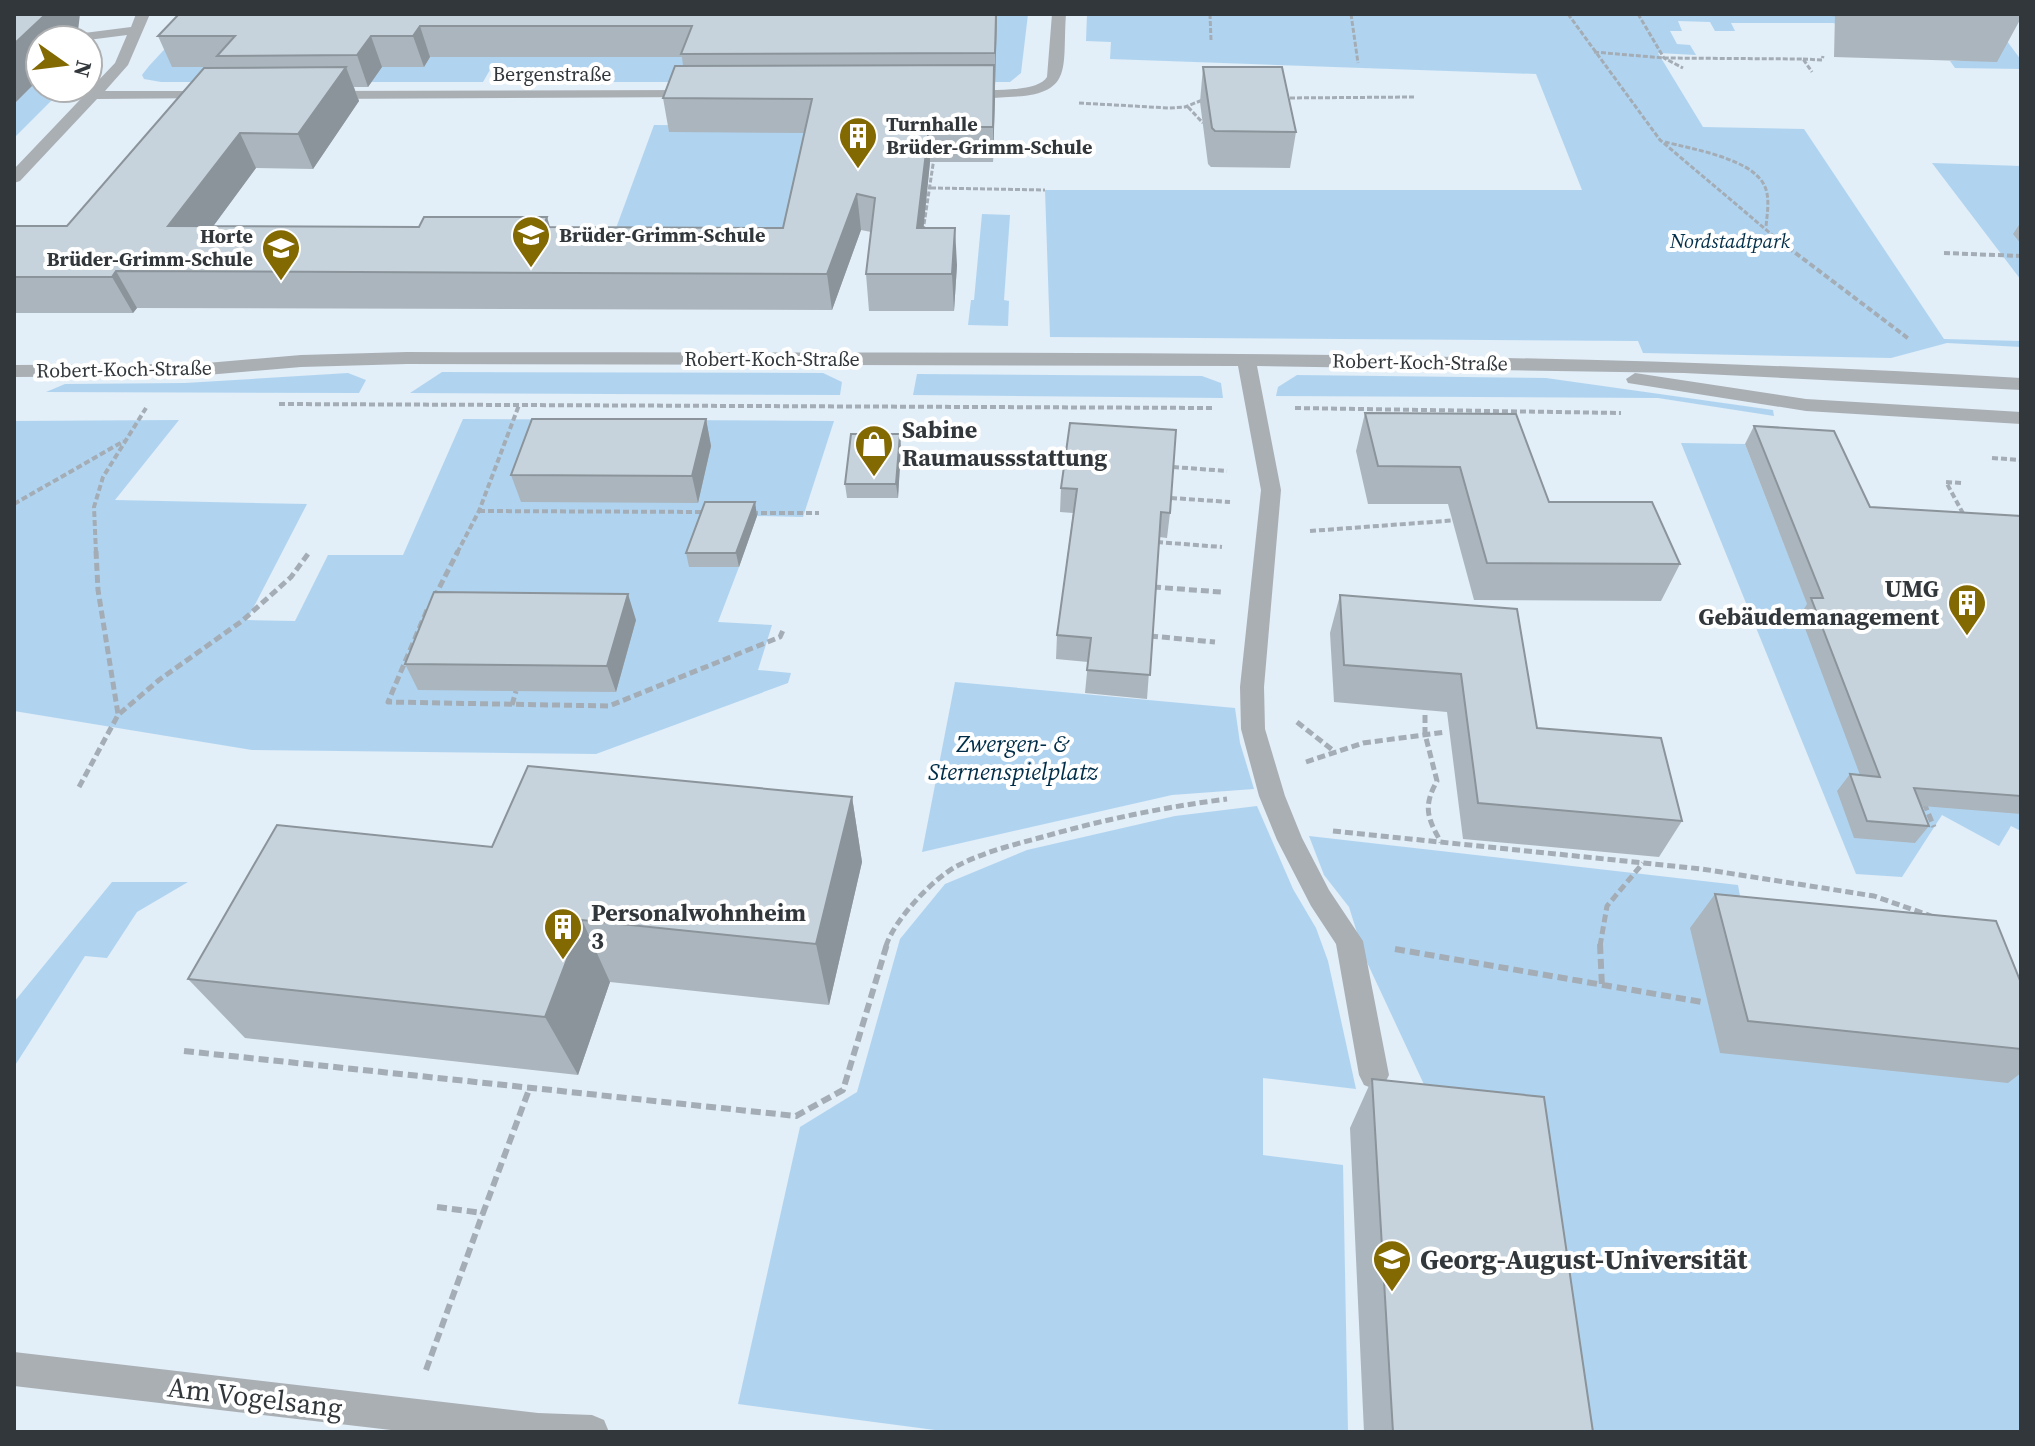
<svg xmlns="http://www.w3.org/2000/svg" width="2035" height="1446" viewBox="0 0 2035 1446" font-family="'Source Serif 4',serif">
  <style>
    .green { fill: #b0d4f0 }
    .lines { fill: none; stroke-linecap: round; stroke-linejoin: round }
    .path-far3 { stroke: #a4adb5; stroke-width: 3; stroke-dasharray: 5 2; stroke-linecap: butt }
    .path-far2 { stroke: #a4adb5; stroke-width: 4; stroke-dasharray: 6 3; stroke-linecap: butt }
    .path-far1 { stroke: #a4adb5; stroke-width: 5; stroke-dasharray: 8 4; stroke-linecap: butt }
    .path { stroke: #a4adb5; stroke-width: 6; stroke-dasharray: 10 5; stroke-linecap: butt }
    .minor { fill: #aaafb4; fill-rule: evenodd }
    .wall { fill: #abb5bd; fill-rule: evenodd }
    .shaded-wall { fill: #8b949a }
    .building { fill: #c7d3dc; stroke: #8b949a; stroke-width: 2 }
    .labels { text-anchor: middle; stroke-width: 8; stroke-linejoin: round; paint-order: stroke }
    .far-street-label { font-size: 20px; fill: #32373b; stroke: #fff }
    .far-poi-label { font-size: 20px; font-weight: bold; fill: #32373b; stroke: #fff; text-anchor: start }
    .far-park-label { font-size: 20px; font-style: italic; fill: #002e49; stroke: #fff }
    .poi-label { font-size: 24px; font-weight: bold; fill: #32373b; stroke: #fff; text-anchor: start }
    .park-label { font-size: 24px; font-style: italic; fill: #002e49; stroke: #fff }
    .near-poi-label { font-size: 28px; font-weight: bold; fill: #32373b; stroke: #fff; text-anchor: start }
    .near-street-label { font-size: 28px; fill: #32373b; stroke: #fff }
  </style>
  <rect width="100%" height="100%" fill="#e2eef8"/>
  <path class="green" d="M197 14H1028L1021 73 1010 82H551L557 68H491L483 82H161L144 79 142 75 149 66Z
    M1087 14H1987L2021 60V69L1955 68 1950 61H1985L1833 23H1731L1735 31H1715L1710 22 1678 21 1682 31H1670L1677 44 1690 45 1696 55 1658 53 1703 127 1804 129 1944 339 2021 341V347L1947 343 1891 358 1643 353 1638 341 1050 337 1045 190H1582L1536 74 1110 59 1111 42 1086 41Z
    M40 53V88H64L14 138V57Z
    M654 125 818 126 802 240 612 239Z
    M1932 163 2021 166V280Z
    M982 214 1010 215 1004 300 1009 301 1008 326 968 325 971 300H974Z
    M442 372 823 373 842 382 840 395 410 393Z
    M348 373 366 380 359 393 46 392 65 384 185 383Z
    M917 374 1202 376 1221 383 1223 398 913 395Z
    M1297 375 1546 378 1773 410 1774 416 1658 398 1276 396 1278 387Z
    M463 419 834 421 803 517 757 516 690 566 739 567 718 622 772 625 758 670 791 673 788 683 596 754 252 750 14 711V421L179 420 115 500 307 504 247 620 295 621 328 555H403Z
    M1681 443 1745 444 1812 616 2021 814V831L2011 826 1999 846 1942 815 1902 877 1856 874Z
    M955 682 1235 708 1240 743 1254 789 1172 795 922 852Z
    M1257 806 1293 889 1316 928 1328 961 1356 1089 1263 1078V1155L1343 1165 1348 1432H950L738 1404 800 1127 857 1092 900 939 945 884 1027 850 1175 816Z
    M1309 836 1738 885 1742 907 1928 927 2021 980V1432H1548L1449 1138 1365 958 1349 907 1324 875Z
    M112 882H188L137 912 107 958 85 956 14 1067V1002Z"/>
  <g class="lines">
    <path class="path-far3" d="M1210 14 1211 40
      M1351 14 1358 63
      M1568 14 1660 140 1783 244
      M1638 14 1664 58 1683 68
      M1816 14 1840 15
      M1594 52 1664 58 1803 59 1812 72
      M1803 59 1822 60 1823 56
      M1283 98 1416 97
      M1079 103 1169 108 1185 107 1205 99
      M1188 107 1203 123
      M1665 142C1692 149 1748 158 1763 183 1771 196 1767 213 1766 227
      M931 188 1045 190
      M923 231 934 158"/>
    <path class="path-far2" d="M1781 242 1909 339
      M1944 253 2021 256
      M279 404 1213 408
      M1295 408 1621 413
      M1992 458 2021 460
      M1173 467 1227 471
      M1961 483 1946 482 1965 517
      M1171 498 1230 502
      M14 504 124 441
      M479 511 706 512
      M752 513H819
      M1310 531 1459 520
      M1157 542 1222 547
      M96 553 94 507 103 477 146 408
      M457 553 479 511 519 405"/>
    <path class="path-far1" d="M96 551 98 590 118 714
      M1153 587 1221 592
      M434 598 458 551
      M427 610 388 702 609 706 780 637 784 628
      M1150 636 1215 642
      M512 705 516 691
      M1425 715V734L1437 781C1423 806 1427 818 1441 842
      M1297 722 1335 752
      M1306 762 1363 743 1446 732
      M79 787 118 715 159 680 242 621 291 577 308 554
      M1924 803 1934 827
      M1333 831 1702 869 1874 896 1931 916
      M886 946C894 920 934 877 959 865 986 851 1017 844 1046 836 1106 819 1165 807 1227 799
      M1600 946 1607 906 1643 863"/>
    <path class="path" d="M1600 944 1602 987
      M1395 949 1702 1002
      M184 1051 796 1116 843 1090 887 944
      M437 1207 483 1213 530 1087
      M426 1370 483 1213"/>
    <path class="minor" d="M136 14H150L128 65 105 91H211L216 92V98L97 99 20 181 14 183V169L115 63 127 35 88 40H51L53 37 131 27Z
      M1052 14H1066C1062 69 1075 95 1008 97 992 98 974 100 959 97L957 94 964 90C983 89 1037 94 1047 77Z
      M695 90 702 94 700 97 324 99 317 95 324 91Z
      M407 352C945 354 1484 346 2021 378V390L1684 373 1257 366 1281 490 1264 687 1265 729 1285 796 1302 838 1329 890 1363 941 1389 1075 1384 1085 1374 1089 1364 1085 1359 1075 1336 944 1311 906 1277 840 1259 796 1241 729 1240 687 1261 490 1238 366 407 364 301 367 195 376 14 377V365L195 364 301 355Z
      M1635 373 1806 399 2021 412V424L1806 411 1628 383 1626 379Z
      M14 1352 538 1413 592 1415 604 1420 609 1432H408L14 1386Z"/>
  </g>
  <path class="wall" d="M179 14H997L993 162H930L923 228 957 265 954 311H869L866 274 871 232 861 230 832 310 137 308 133 313H14V226H67L222 67H172L158 36ZM430 57H682L683 66 663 98 669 132 804 133 783 228 213 226 256 168 313 169 359 101 354 87H368L382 67H424Z
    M1835 14H2021V18L1997 62 1834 57Z
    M1203 67 1296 132 1290 168 1211 167 1208 164 1200 102Z
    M2021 222V244L2013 234Z
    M1365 413 1680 564 1661 601 1474 600 1448 504H1368L1356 451Z
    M706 419 711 446 698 503 521 502 511 475Z
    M1070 423 1170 513 1167 538 1159 537 1147 699 1085 693 1088 662 1056 659 1057 635 1073 513 1060 512 1061 488Z
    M1754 426 1870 507 2021 516V814L1922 806 1929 826 1915 843 1854 838 1837 791 1850 774 1860 775 1800 615 1807 604 1745 444Z
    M901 448 898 498H847L845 484Z
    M755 502 757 516 739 567H689L686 553Z
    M1340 595 1517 609 1537 728 1682 821 1659 857 1463 839 1447 712 1334 702 1330 633Z
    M636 620 616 692 418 690 405 664Z
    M852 797 862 862 829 1005 610 982 578 1075 245 1038 188 979 492 847Z
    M1715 894 2021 983V1073L2008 1083 1720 1053 1690 928Z
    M1372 1079 1593 1432H1364L1350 1128Z"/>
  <path class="shaded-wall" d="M36 14H80L78 31 70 32 74 40H40V78L14 104V44Z
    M996 14H997L995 85V53Z
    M420 26 430 57 424 67 413 36Z
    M371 36 382 67 368 87 357 55Z
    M994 65 995 99 993 162V127Z
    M346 67 359 101 313 169 298 134Z
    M929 127 930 162 920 264 917 228Z
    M240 133 256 168 187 262 168 226Z
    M857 194 861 230 832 310 827 274Z
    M547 217 558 253 543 227Z
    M955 228 957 265 954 311 952 274Z
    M116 271 137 308 133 313 112 277Z
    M706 419 711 446 698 503 692 476Z
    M900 434 901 448 898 498 896 484Z
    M755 502 757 516 739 567 736 553Z
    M628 594 636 620 616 692 607 666Z
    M852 797 862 862 829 1005 816 944Z
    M582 920 610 982 578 1075 545 1017Z"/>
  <path class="building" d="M14 14H46L14 44Z
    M179 14H996L995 53 681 54 692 26H420L413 36H371L357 55 217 56 235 36H158Z
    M994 65 993 127H929L917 228H955L952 274H866L875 198 857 194 827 274 116 271 112 277H14V226H67L204 68 346 67 298 134 240 133 168 226 419 227 424 217H547L543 227 783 228 812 99 663 98 675 66Z
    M1203 67H1282L1296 132 1215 131 1212 128Z
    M1365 413 1516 414 1549 502H1652L1680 564 1487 563 1460 467 1378 466Z
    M532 419H706L692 476 511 475Z
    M1070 423 1176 430 1170 513 1161 512 1150 675 1087 670 1091 638 1057 635 1077 489 1061 488Z
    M1754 426 1834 431 1870 507 2021 516V796L1914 788 1929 826 1867 821 1850 774 1880 777 1811 598H1823Z
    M851 434H900L896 484H845Z
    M705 502H755L736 553H686Z
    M434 592 628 594 607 666 405 664Z
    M1340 595 1517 609 1537 728 1661 738 1682 821 1478 803 1461 674 1344 665Z
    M528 766 852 797 816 944 582 920 545 1017 188 979 277 825 492 847Z
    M1715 894 1996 921 2021 983V1049L1748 1021Z
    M1372 1079 1544 1097 1593 1432H1393Z"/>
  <defs>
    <symbol id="building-pin" viewBox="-11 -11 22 30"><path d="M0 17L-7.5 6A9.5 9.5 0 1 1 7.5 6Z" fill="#836902" stroke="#fff"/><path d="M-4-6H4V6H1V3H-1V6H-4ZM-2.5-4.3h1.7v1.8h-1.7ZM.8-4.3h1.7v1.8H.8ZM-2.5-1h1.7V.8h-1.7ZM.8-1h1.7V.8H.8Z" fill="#fff"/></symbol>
    <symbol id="school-pin" viewBox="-11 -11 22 30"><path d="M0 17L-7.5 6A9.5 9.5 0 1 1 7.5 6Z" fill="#836902" stroke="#fff"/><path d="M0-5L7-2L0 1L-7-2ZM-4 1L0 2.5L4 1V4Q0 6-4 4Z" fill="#fff"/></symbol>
    <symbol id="shop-pin" viewBox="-11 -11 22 30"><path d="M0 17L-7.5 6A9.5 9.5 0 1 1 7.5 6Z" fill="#836902" stroke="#fff"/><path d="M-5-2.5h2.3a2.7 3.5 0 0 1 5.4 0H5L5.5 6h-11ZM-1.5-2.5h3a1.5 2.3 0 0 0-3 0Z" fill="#fff"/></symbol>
    <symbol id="university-pin" viewBox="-11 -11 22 30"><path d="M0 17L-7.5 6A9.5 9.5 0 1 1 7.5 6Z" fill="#836902" stroke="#fff"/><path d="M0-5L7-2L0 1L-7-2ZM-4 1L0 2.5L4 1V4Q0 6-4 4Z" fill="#fff"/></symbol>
  </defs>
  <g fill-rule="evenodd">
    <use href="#building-pin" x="836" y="114" width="44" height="60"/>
    <use href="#school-pin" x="509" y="213" width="44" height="60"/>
    <use href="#school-pin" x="259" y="226" width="44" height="60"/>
    <use href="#shop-pin" x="852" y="422" width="44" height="60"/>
    <use href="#building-pin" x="1945" y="581" width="44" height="60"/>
    <use href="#building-pin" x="541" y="905" width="44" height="60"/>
    <use href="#university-pin" x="1370" y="1237" width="44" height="60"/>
  </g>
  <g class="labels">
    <g class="far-street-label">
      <text x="552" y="81">Bergenstraße</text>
      <text x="772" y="366">Robert-Koch-Straße</text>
      <text transform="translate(1420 362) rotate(1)" y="7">Robert-Koch-Straße</text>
      <text transform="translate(124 369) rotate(-1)" y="7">Robert-Koch-Straße</text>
    </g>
    <g class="far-poi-label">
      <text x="886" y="131">Turnhalle<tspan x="886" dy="23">Brüder-Grimm-Schule</tspan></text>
      <text x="559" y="242">Brüder-Grimm-Schule</text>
      <text x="253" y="243" text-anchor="end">Horte<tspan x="253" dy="23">Brüder-Grimm-Schule</tspan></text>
    </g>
    <g class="far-park-label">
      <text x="1730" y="248">Nordstadtpark</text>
    </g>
    <g class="poi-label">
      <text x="902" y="438">Sabine<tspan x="902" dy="28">Raumaussstattung</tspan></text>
      <text x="1939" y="597" text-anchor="end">UMG<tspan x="1939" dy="28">Gebäudemanagement</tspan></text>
      <text x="591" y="921">Personalwohnheim<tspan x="591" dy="28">3</tspan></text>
    </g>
    <g class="park-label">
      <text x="1013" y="752">Zwergen- &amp;<tspan x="1013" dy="28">Sternenspielplatz</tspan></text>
    </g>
    <g class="near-poi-label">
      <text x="1420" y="1269">Georg-August-Universität</text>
    </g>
    <g class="near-street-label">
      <text transform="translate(255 1397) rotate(7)" y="10">Am Vogelsang</text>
    </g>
  </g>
  <rect width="2035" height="1446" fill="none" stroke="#32373b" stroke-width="32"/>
  <g transform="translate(64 64) rotate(104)"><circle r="38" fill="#ffffff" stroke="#adafb1" stroke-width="2"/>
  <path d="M0-6L14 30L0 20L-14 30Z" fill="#836902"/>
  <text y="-12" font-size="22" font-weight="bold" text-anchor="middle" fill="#32373b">N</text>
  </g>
</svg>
